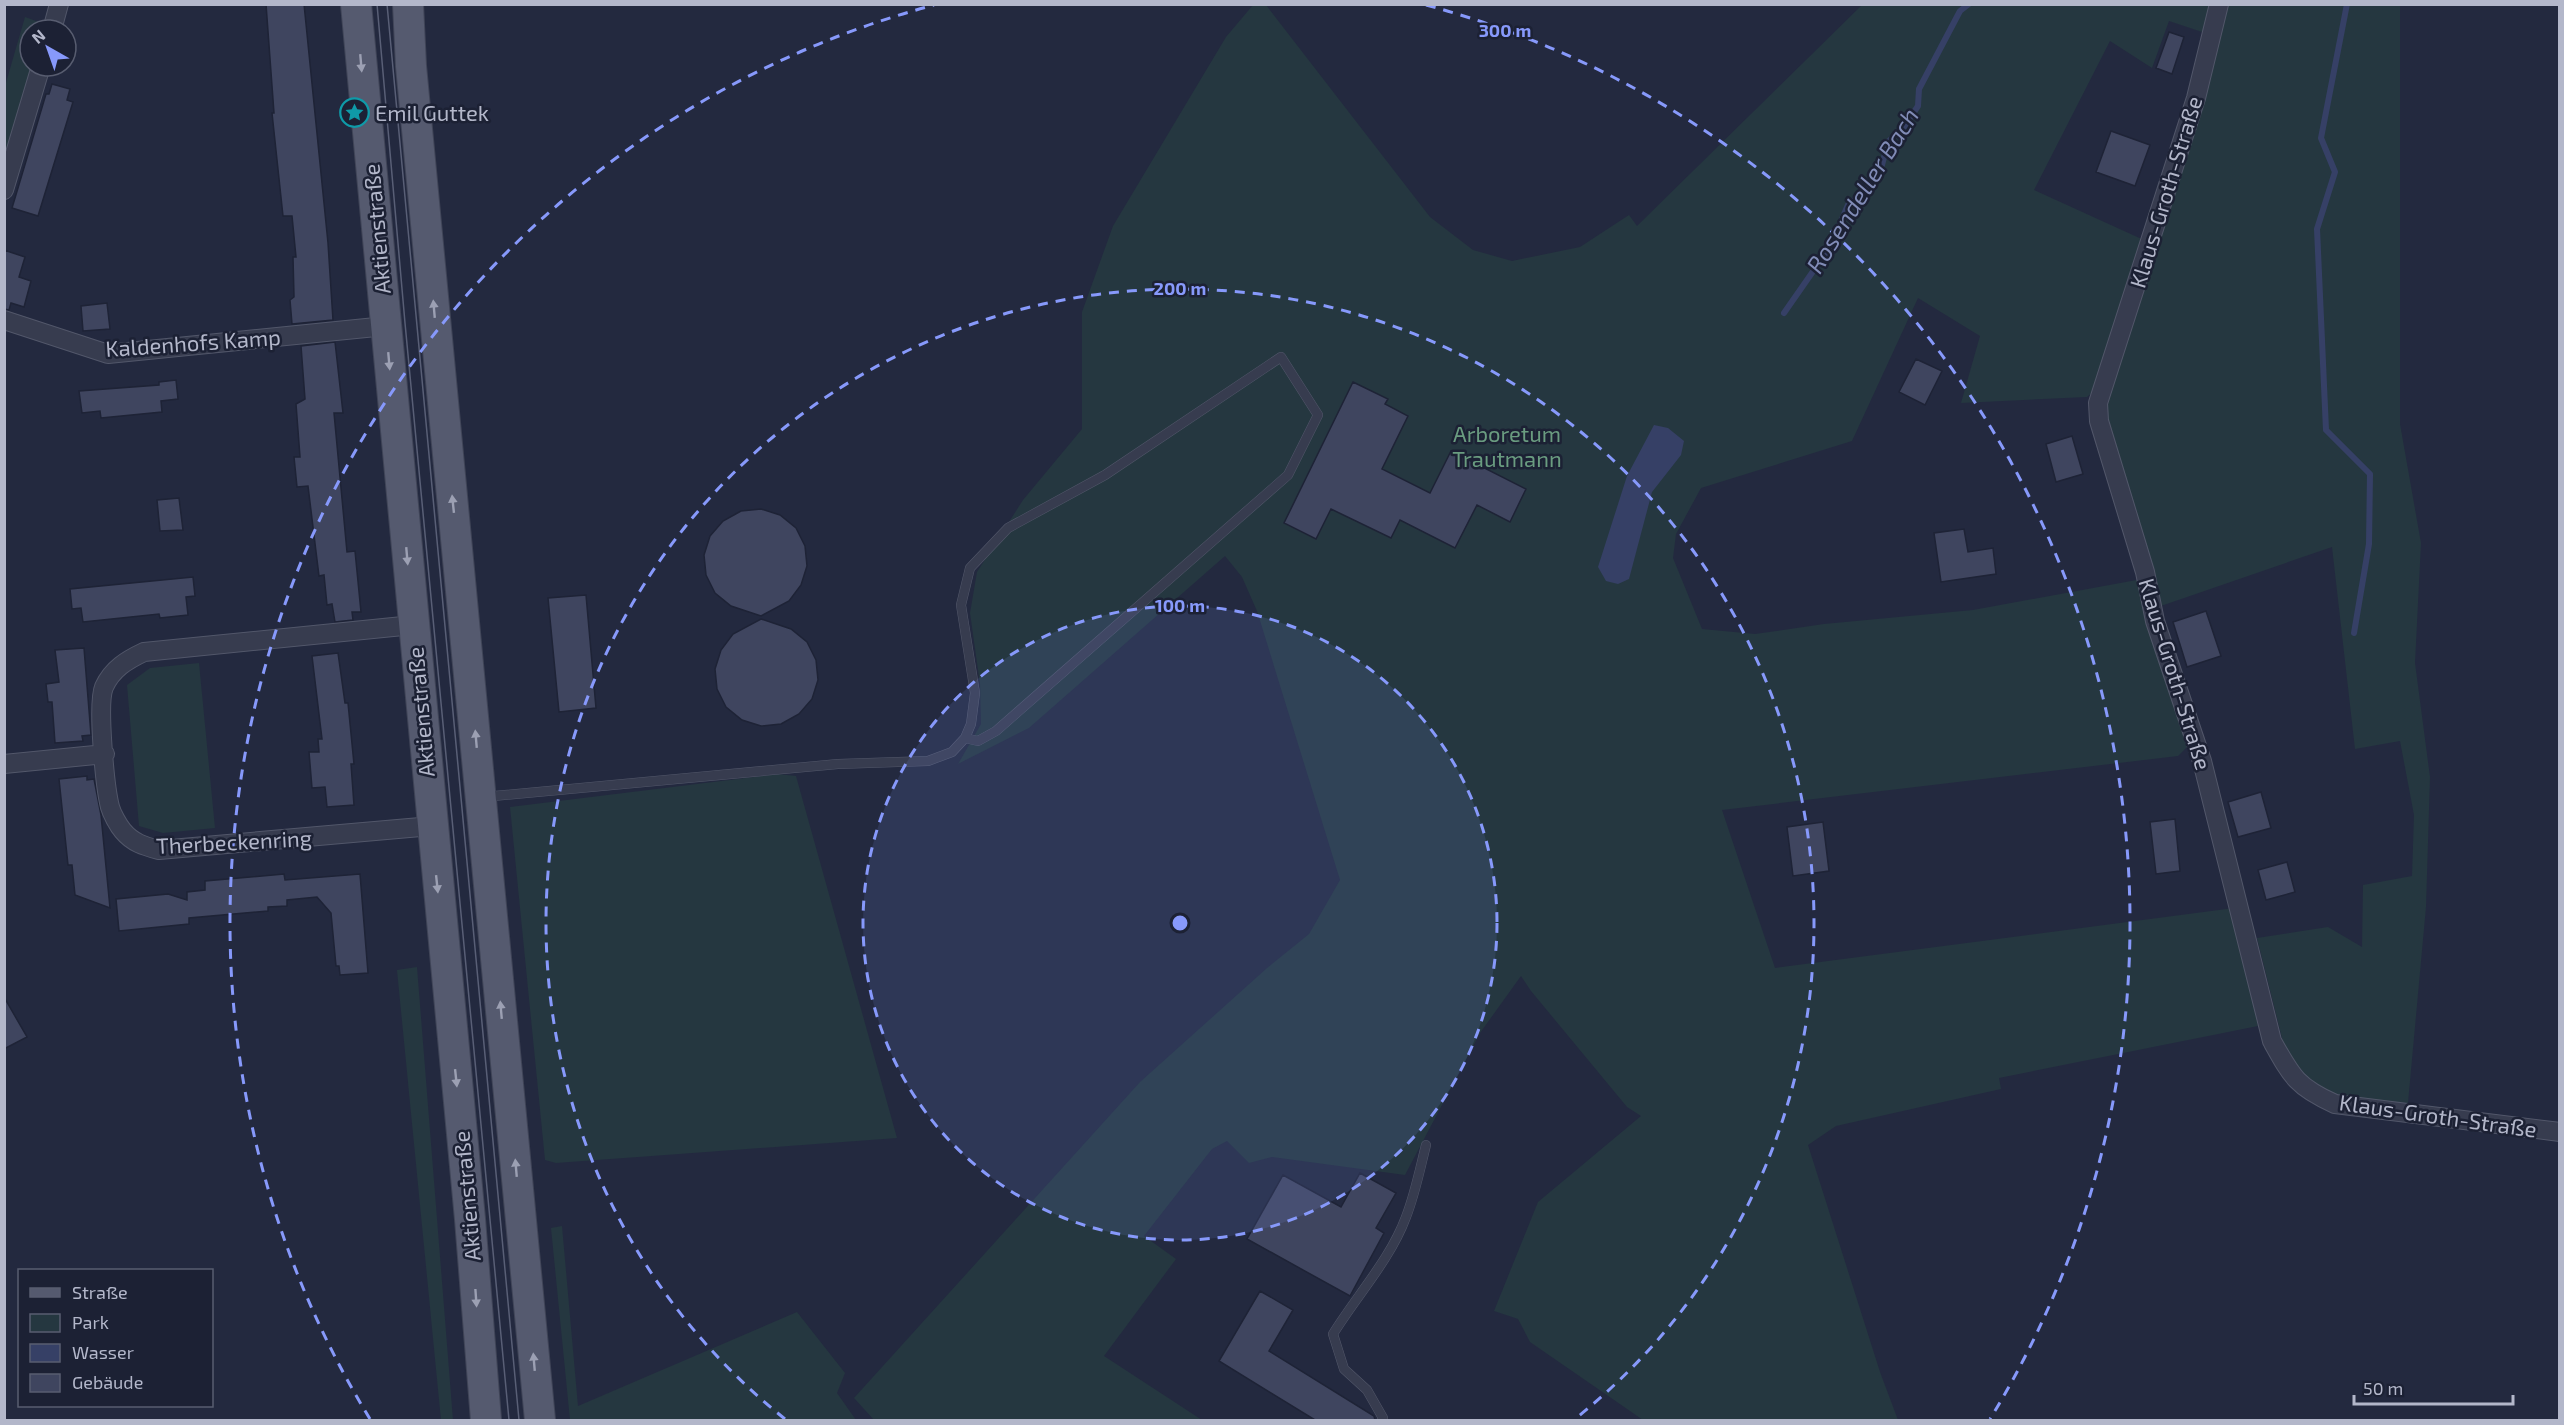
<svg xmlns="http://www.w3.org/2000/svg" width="2564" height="1425" viewBox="0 0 2564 1425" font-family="'Exo 2',sans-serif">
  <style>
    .green { fill: #253740 }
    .water { fill: #364066 }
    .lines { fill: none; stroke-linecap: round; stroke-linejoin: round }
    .stream { stroke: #364066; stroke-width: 6 }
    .building { fill: #3f455f; stroke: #1e2336; stroke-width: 1.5 }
    .service-casing { stroke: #52576a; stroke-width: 10 }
    .minor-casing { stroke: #52576a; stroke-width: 20 }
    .primary-casing { stroke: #404558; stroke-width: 32 }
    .service { stroke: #373c4f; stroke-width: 9 }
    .minor { stroke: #373c4f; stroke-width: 18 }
    .primary { stroke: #555a6f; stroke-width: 30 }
    .tram { stroke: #595f76; stroke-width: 1.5 }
    .oneway { fill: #9ca0b3 }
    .ring { fill: none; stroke: #8799fb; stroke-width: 3; stroke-dasharray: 10 8 }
    .labels { text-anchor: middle; stroke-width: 5; stroke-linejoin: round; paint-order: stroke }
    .poi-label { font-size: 22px; fill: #b3b7ca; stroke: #1c2134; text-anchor: start }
    .street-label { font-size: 22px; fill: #b3b7ca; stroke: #1c2134 }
    .park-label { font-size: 22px; fill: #6a9c80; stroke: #1c2134 }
    .water-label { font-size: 24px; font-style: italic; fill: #818cb7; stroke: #1c2134 }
    .centre { fill: #8799fb; stroke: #1c2134; stroke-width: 3 }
    .ring-label { font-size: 18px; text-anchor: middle; font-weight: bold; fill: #8799fb; stroke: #1c2134; stroke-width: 5; stroke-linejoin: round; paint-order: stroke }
  </style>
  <rect width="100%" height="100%" fill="#23293f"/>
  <path class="green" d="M1253 5H1266L1430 217 1473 250 1512 261 1580 247 1629 215 1637 226 1862 5H2214L2205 33 2169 21 2152 68 2110 41 2034 190 2146 241 2095 390 2087 397 1961 403 1980 336 1918 298 1852 441 1701 488 1676 534 1673 558 1702 629 1755 634 1824 624 1973 610 2142 579 2188 746 2178 756 1722 810 1775 968 2234 908 2258 1026 1999 1078 2001 1089 1836 1126 1808 1145 1880 1372 1898 1420H1643L1530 1342 1518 1319 1494 1311 1538 1202 1641 1116 1627 1107 1531 991 1521 976 1480 1033 1405 1175 1272 1157 1249 1163 1227 1141 1212 1149 1144 1236 1176 1259 1104 1356 1202 1420H874L854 1398 1140 1082 1267 968 1309 934 1340 880 1257 611 1242 577 1225 556 1029 728 958 764 981 724 980 684 970 613 977 572 1023 500 1082 429V312L1113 226 1226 37Z
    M2225 5H2400V424L2421 543 2415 663 2430 777 2426 907 2408 1103 2351 1098 2326 1093 2305 1079 2287 1058 2257 938 2328 927 2362 947 2363 885 2412 876 2414 815 2400 741 2355 749 2332 547 2158 607 2107 426 2105 395Z
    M25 17 47 25 46 30H30V66H35L5 165V86Z
    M199 663 215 828 163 833 139 826 127 685 150 668Z
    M778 774 796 776 897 1138 556 1163 545 1160 510 807Z
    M417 967 453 1420H441L397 970Z
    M562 1226 578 1406 797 1312 845 1373 837 1393 856 1420H570L551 1228Z"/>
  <path class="water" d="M1654 425 1668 428 1684 441 1681 455 1652 492 1629 579 1618 584 1606 581 1598 567 1627 476Z"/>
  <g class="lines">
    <path class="stream" d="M2347 4 2321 138 2335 172 2317 229 2326 430 2370 474 2369 544 2354 633
      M1784 313 1830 247 1848 205 1865 192 1882 165 1888 142 1904 127 1918 106 1919 89 1960 11 1969 4"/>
  </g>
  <path class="building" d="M266 4H304L328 243 333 320 292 324 290 300 294 297 293 257H296L292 216H283L272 113H274Z
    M2169 32 2184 37 2172 74 2156 68Z
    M52 84 70 89 67 100 73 102 38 216 12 208 46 94H49Z
    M2111 131 2150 145 2135 186 2096 172Z
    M4 250 25 257 19 277 31 281 24 307 11 303 9 310 4 309Z
    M107 303 110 329 83 331 81 306Z
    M335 342 343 413H334L347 552 355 551 361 612H352L353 620 335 622 332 604 327 605 324 575 319 576 308 486 297 487 294 457H300L296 404 305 399 301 346Z
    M1916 359 1942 371 1925 405 1899 392Z
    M176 380 178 399 161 401 162 412 101 418 100 411 82 413 79 391 159 385V382Z
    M1353 382 1388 399 1385 404 1408 416 1382 469 1430 493 1451 451 1526 489 1510 522 1477 505 1455 548 1400 520 1391 538 1331 509 1316 539 1284 523Z
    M2072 436 2083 474 2056 482 2046 444Z
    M179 498 183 530 160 531 157 500Z
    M761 509 780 515 796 528 805 546 807 566 801 585 789 601 761 616 731 606 715 593 706 575 704 555 710 536 723 521 741 511Z
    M1964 529 1968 552 1993 548 1996 574 1941 582 1934 533Z
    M193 577 195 596 186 597 188 615 160 618 159 614 83 622 81 608 72 609 70 589Z
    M586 595 596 708 559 712 548 598Z
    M2206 611 2221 656 2187 667 2173 622Z
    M761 619 791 629 807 642 816 660 818 680 812 699 799 714 781 724 761 726 742 720 726 707 717 689 715 669 721 650 733 634Z
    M84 648 91 735 82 736 83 741 55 743 52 702H48L46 684 59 682 55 650Z
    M338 653 345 703H348L354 764H351L354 805 327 807 325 787 312 788 309 752H319L318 739H322L312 656Z
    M87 776V780L94 779 101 815 110 908 75 895 72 865H68L59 779Z
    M2261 792 2271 828 2238 837 2228 802Z
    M2175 819 2180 871 2156 874 2150 822Z
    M1823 822 1829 871 1793 876 1787 827Z
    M2287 862 2295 892 2266 900 2258 870Z
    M284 874 285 880 360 874 368 973 340 975 339 966H336L331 913 317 897 287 900V906L268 907V911L189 918V924L119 931 116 899 168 894 187 900V892L205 890V881Z
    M4 997 27 1037 4 1049Z
    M1360 1173 1396 1193 1376 1228 1384 1233 1350 1296 1247 1239 1283 1175 1341 1207Z
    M1260 1291 1293 1310 1269 1351 1374 1416 1375 1420H1315L1219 1361Z"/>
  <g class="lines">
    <defs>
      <path id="service" d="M483 797 838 764 928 761 952 752 965 738 971 724 975 693 961 605 970 568 1008 528 1105 475 1281 357 1318 415 1288 475 996 731 978 741 965 738
        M1382 1420 1383 1418 1367 1390 1344 1369 1333 1334C1357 1295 1390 1260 1406 1217 1415 1194 1420 1169 1426 1145"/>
      <path id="minor" d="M2219 4 2196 98 2098 403 2099 421 2145 572 2155 621 2202 761 2272 1041C2292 1077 2297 1087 2335 1104L2560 1132
        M52 30 59 4
        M4 190 41 66
        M4 320 108 354 386 326
        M413 625 144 652C127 660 112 669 104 687 97 704 105 787 110 807 112 814 118 825 123 831 133 843 144 846 159 850L432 826
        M4 764 105 754"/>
      <path id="primary" d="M356 4 470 1219 486 1420
        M408 4 411 66 540 1420"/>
    </defs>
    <use href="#service" class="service-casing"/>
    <use href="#minor" class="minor-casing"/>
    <use href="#primary" class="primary-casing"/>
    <use href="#service" class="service"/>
    <use href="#minor" class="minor"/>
    <use href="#primary" class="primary"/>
    <path class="tram" d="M377 4 405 323 509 1420
      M387 4 519 1420"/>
  </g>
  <defs><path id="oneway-solid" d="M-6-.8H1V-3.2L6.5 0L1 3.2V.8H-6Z" transform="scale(1.5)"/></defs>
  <g class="oneway">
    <use href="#oneway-solid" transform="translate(361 63) rotate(85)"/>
    <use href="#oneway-solid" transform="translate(434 309) rotate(-95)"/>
    <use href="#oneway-solid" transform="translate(389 361) rotate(85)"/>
    <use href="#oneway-solid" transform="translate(453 504) rotate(-96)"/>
    <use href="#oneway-solid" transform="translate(407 556) rotate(85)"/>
    <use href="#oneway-solid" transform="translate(476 739) rotate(-95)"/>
    <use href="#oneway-solid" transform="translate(437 884) rotate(84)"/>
    <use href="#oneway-solid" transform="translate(501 1010) rotate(-95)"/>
    <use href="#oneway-solid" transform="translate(456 1078) rotate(84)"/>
    <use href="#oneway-solid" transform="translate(516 1168) rotate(-95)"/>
    <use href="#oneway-solid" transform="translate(476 1298) rotate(86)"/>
    <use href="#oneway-solid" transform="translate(534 1362) rotate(-95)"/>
  </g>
  <circle cx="1180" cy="923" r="317" fill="#8799fb" fill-opacity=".12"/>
  <g class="ring">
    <circle cx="1180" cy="923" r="317"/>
    <path d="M785 1419A634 634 0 1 1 1575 1419"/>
    <path d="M370 1419A950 950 0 0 1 934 5M1426 5A950 950 0 0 1 1990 1419"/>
  </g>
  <defs>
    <symbol id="sight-ring" viewBox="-11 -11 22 22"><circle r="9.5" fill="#1c2134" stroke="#0f9aa8" stroke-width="1.5"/><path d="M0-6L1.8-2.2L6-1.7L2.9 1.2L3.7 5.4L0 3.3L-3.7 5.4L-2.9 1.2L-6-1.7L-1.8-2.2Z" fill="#0f9aa8"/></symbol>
  </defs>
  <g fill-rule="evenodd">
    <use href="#sight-ring" x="338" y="96" width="33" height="33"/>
  </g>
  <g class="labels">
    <g class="poi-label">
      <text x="375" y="121">Emil Guttek</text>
    </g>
    <g class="street-label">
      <text transform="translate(2166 192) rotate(-73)" y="8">Klaus-Groth-Straße</text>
      <text transform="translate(377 229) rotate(-95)" y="8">Aktienstraße</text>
      <text transform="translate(193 343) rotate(-4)" y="8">Kaldenhofs Kamp</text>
      <text transform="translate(2175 674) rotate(73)" y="8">Klaus-Groth-Straße</text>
      <text transform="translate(421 712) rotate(-95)" y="8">Aktienstraße</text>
      <text transform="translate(234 842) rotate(-3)" y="8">Therbeckenring</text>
      <text transform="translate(2438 1116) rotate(8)" y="8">Klaus-Groth-Straße</text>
      <text transform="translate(467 1196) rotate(-95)" y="8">Aktienstraße</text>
    </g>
    <g class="park-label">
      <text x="1507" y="442">Arboretum<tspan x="1507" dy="25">Trautmann</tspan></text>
    </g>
    <g class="water-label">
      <text transform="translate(1863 191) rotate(-58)" y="8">Rosendeller Bach</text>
    </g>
  </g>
  <circle cx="1180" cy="923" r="9" class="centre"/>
  <g class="ring-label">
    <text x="1505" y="37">300 m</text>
    <text x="1180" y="295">200 m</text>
    <text x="1180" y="612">100 m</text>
  </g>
  <rect width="2564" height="1425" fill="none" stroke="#b3b7ca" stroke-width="12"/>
  <rect x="18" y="1269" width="195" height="138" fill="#1c2134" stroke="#585d70" stroke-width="1.5"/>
  <rect x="30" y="1288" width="30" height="9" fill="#555a6f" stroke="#585d70" stroke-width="1.5"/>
  <text x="72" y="1299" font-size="18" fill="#b3b7ca">Straße</text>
  <rect x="30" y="1314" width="30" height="18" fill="#253740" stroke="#585d70" stroke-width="1.5"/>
  <text x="72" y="1329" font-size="18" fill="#b3b7ca">Park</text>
  <rect x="30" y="1344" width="30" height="18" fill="#364066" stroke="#585d70" stroke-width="1.5"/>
  <text x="72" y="1359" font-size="18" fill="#b3b7ca">Wasser</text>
  <rect x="30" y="1374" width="30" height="18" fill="#3f455f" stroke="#585d70" stroke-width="1.5"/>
  <text x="72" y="1389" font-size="18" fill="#b3b7ca">Gebäude</text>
  <g transform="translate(48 48) rotate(320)"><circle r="28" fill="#1c2134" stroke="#585d70" stroke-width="1.5"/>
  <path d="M0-4.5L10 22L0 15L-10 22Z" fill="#8799fb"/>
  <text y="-9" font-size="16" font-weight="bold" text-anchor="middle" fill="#b3b7ca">N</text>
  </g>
  <path d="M2354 1395v9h159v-9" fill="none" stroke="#b3b7ca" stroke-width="3"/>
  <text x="2363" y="1395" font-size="18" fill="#b3b7ca" stroke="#1c2134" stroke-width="4.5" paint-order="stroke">50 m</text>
</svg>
